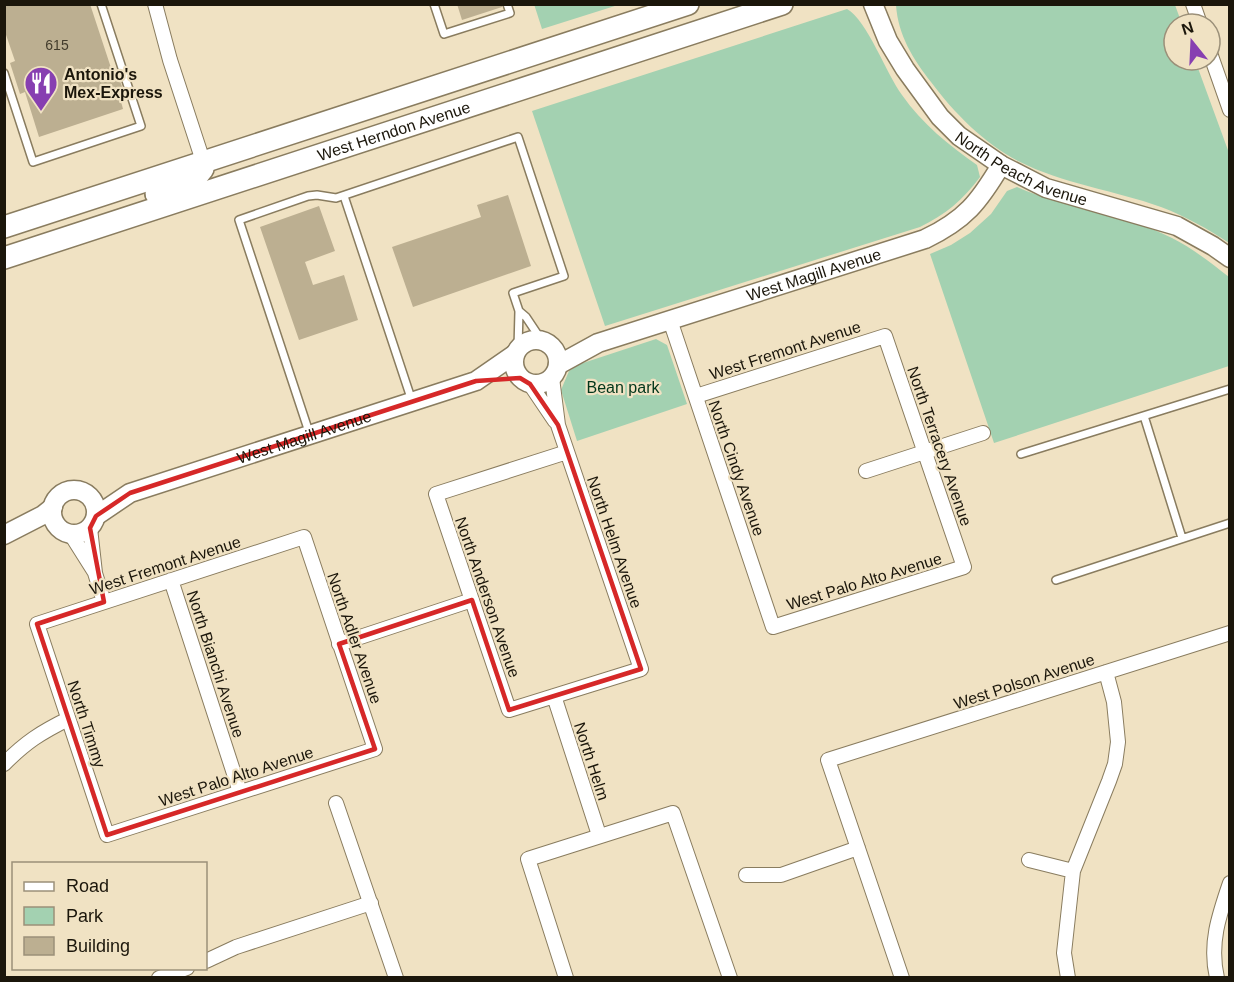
<svg xmlns="http://www.w3.org/2000/svg" width="1234" height="982" viewBox="0 0 1234 982" font-family="Arial,sans-serif">
  <style>
    .green { fill: #a3d1b1 }
    .building { fill: #bcaf91 }
    .lines { fill: none; stroke-linecap: round; stroke-linejoin: round }
    .lane-casing { stroke: #897c5f; stroke-width: 10 }
    .street-casing { stroke: #897c5f; stroke-width: 16 }
    .secondary-casing { stroke: #897c5f; stroke-width: 21 }
    .primary-casing { stroke: #897c5f; stroke-width: 24 }
    .lane { stroke: #fff; stroke-width: 7 }
    .street { stroke: #fff; stroke-width: 14 }
    .secondary { stroke: #fff; stroke-width: 18 }
    .primary { stroke: #fff; stroke-width: 21 }
    .marked { fill: none; stroke: #d62828; stroke-width: 4.5; stroke-linejoin: round }
    .labels { text-anchor: middle; stroke-width: 4.5; stroke-linejoin: round; paint-order: stroke }
    .number-label { font-size: 14px; fill: #433c2c }
    .poi-label { font-size: 16px; font-weight: bold; fill: #1b160b; stroke: #f0e2c3; text-anchor: start }
    .street-label { font-size: 16px; fill: #1b160b; stroke: #f0e2c3 }
    .park-label { font-size: 16px; fill: #01361a; stroke: #f0e2c3 }
  </style>
  <rect width="100%" height="100%" fill="#f0e2c3"/>
  <path class="green" d="M534 4H618V5L542 29Z
    M896 5H1175L1182 24H1174V60H1195L1229 153V243C1208 229 1185 216 1161 207 1114 190 1063 184 1018 161 984 143 954 113 931 82 913 59 898 35 896 5Z
    M847 9C867 20 887 75 902 95 922 124 949 145 977 165L980 177C963 200 945 215 920 227L605 326 532 111Z
    M1017 187C1067 209 1125 214 1172 238 1192 248 1211 263 1229 277V366L994 443 930 254 951 245 970 233 991 214 1007 191Z
    M656 339 667 345 687 404 577 441 561 390 569 371 580 364Z"/>
  <path class="building" d="M4 4H90L114 77 118 76 123 89V92L119 94 123 109 39 137 25 92 20 94 10 63 15 61 4 29Z
    M457 4H502V7L462 20Z
    M508 195 531 266 413 307 392 247 481 217 477 205Z
    M319 206 335 251 305 262 311 279 313 285 344 275 358 320 299 340 260 227Z"/>
  <g class="lines">
    <defs>
      <path id="lane" d="M434 4 444 34 510 13 507 4
        M4 73 33 162 141 126 101 4
        M344 196 412 401
        M519 311 526 317 542 341
        M1144 416 1182 538
        M309 432 239 220 308 196 317 195 336 198 518 137 564 276 513 293 519 311 518 348
        M1021 454 1230 389
        M1056 580 1230 523"/>
      <path id="street" d="M155 4 170 60 203 161
        M1193 4 1200 24
        M1210 53 1230 110
        M670 320 773 627 964 567 885 336 696 396
        M552 378 558 425 641 669 509 710 436 494 567 452
        M530 384 555 421
        M866 471 983 433
        M90 528 95 573 104 602
        M70 533 94 571
        M304 537 375 749 107 835 37 624Z
        M171 580 240 792
        M339 644 472 600
        M554 696 599 835
        M4 764C26 742 40 733 68 719
        M336 803 396 978
        M1029 860 1073 871
        M746 875H781L858 848
        M206 961 236 947 371 903
        M159 978 187 968
        M566 978 528 859 673 813 730 978
        M902 978 828 760 1230 633
        M1068 978 1064 953 1073 871 1109 781 1115 764 1118 742 1114 702 1106 672
        M1217 978C1209 944 1219 915 1230 883"/>
      <g id="secondary">
        <path id="s1" d="M873 4 888 41 905 69 940 117 959 136 1001 165 1046 188 1177 226 1213 246 1230 258"/>
        <circle cx="536" cy="362" r="22"/>
        <path id="s2" d="M558 365 598 343 925 239C965 220 979 202 1001 165"/>
        <circle cx="74" cy="512" r="22"/>
        <path id="s3" d="M96 516 130 493 476 381 515 354"/>
        <path d="M4 535 43 515 53 507"/>
      </g>
      <g id="primary">
        <path d="M156 194 187 183 195 179 203 169V161"/>
        <path d="M4 227 688 4"/>
        <path id="s4" d="M4 258 782 4"/>
      </g>
    </defs>
    <use href="#lane" class="lane-casing"/>
    <use href="#street" class="street-casing"/>
    <use href="#secondary" class="secondary-casing"/>
    <use href="#primary" class="primary-casing"/>
    <use href="#lane" class="lane"/>
    <use href="#street" class="street"/>
    <use href="#secondary" class="secondary"/>
    <use href="#primary" class="primary"/>
  </g>
  <path class="marked" d="M520 378 530 384 558 425 641 669 509 710 472 600 339 644 375 749 107 835 37 624 104 602 90 528 96 516 130 493 476 381Z"/>
  <defs>
    <symbol id="restaurant-pin" viewBox="-11 -11 22 30"><path d="M0 17L-7.5 6A9.5 9.5 0 1 1 7.5 6Z" fill="#873fb1" stroke="#f0e2c3"/><path d="M-5-6h1v4h1v-4h1v4h1v-4h1v5L-1.5 .5V6h-2V.5L-5-1ZM5-6V6H3V1.5H1.5Q1.5-4 5-6Z" fill="#fff"/></symbol>
  </defs>
  <g fill-rule="evenodd">
    <use href="#restaurant-pin" x="22" y="64" width="38" height="52"/>
  </g>
  <g class="labels">
    <g class="number-label">
      <text x="57" y="50">615</text>
    </g>
    <g class="poi-label">
      <text x="64" y="80">Antonio's<tspan x="64" dy="18">Mex-Express</tspan></text>
    </g>
    <g class="street-label">
      <text dy="6" stroke="none"><textPath href="#s4" startOffset="410">West Herndon Avenue</textPath></text>
      <text dy="6" stroke="none"><textPath href="#s1" startOffset="230">North Peach Avenue</textPath></text>
      <text dy="6" stroke="none"><textPath href="#s2" startOffset="272">West Magill Avenue</textPath></text>
      <text transform="translate(785 350) rotate(-18)" y="6">West Fremont Avenue</text>
      <text dy="6" stroke="none"><textPath href="#s3" startOffset="224">West Magill Avenue</textPath></text>
      <text transform="translate(940 446) rotate(71)" y="6">North Terracery Avenue</text>
      <text transform="translate(737 468) rotate(71)" y="6">North Cindy Avenue</text>
      <text transform="translate(615 542) rotate(71)" y="6">North Helm Avenue</text>
      <text transform="translate(165 565) rotate(-18)" y="6">West Fremont Avenue</text>
      <text transform="translate(864 581) rotate(-17)" y="6">West Palo Alto Avenue</text>
      <text transform="translate(488 597) rotate(71)" y="6">North Anderson Avenue</text>
      <text transform="translate(355 638) rotate(71)" y="6">North Adler Avenue</text>
      <text transform="translate(216 664) rotate(72)" y="6">North Bianchi Avenue</text>
      <text transform="translate(1024 681) rotate(-18)" y="6">West Polson Avenue</text>
      <text transform="translate(87 724) rotate(72)" y="6">North Timmy</text>
      <text transform="translate(592 761) rotate(72)" y="6">North Helm</text>
      <text transform="translate(236 776) rotate(-18)" y="6">West Palo Alto Avenue</text>
    </g>
    <g class="park-label">
      <text x="623" y="393">Bean park</text>
    </g>
  </g>
  <rect width="1234" height="982" fill="none" stroke="#1b160b" stroke-width="12"/>
  <rect x="12" y="862" width="195" height="108" fill="#f0e2c3" stroke="#9b9079" stroke-width="1.5"/>
  <rect x="24" y="882" width="30" height="9" fill="#ffffff" stroke="#9b9079" stroke-width="1.5"/>
  <text x="66" y="892" font-size="18" fill="#1b160b">Road</text>
  <rect x="24" y="907" width="30" height="18" fill="#a3d1b1" stroke="#9b9079" stroke-width="1.5"/>
  <text x="66" y="922" font-size="18" fill="#1b160b">Park</text>
  <rect x="24" y="937" width="30" height="18" fill="#bcaf91" stroke="#9b9079" stroke-width="1.5"/>
  <text x="66" y="952" font-size="18" fill="#1b160b">Building</text>
  <g transform="translate(1192 42) rotate(342)"><circle r="28" fill="#f0e2c3" stroke="#9b9079" stroke-width="1.5"/>
  <path d="M0-4.5L10 22L0 15L-10 22Z" fill="#873fb1"/>
  <text y="-9" font-size="16" font-weight="bold" text-anchor="middle" fill="#1b160b">N</text>
  </g>
</svg>
